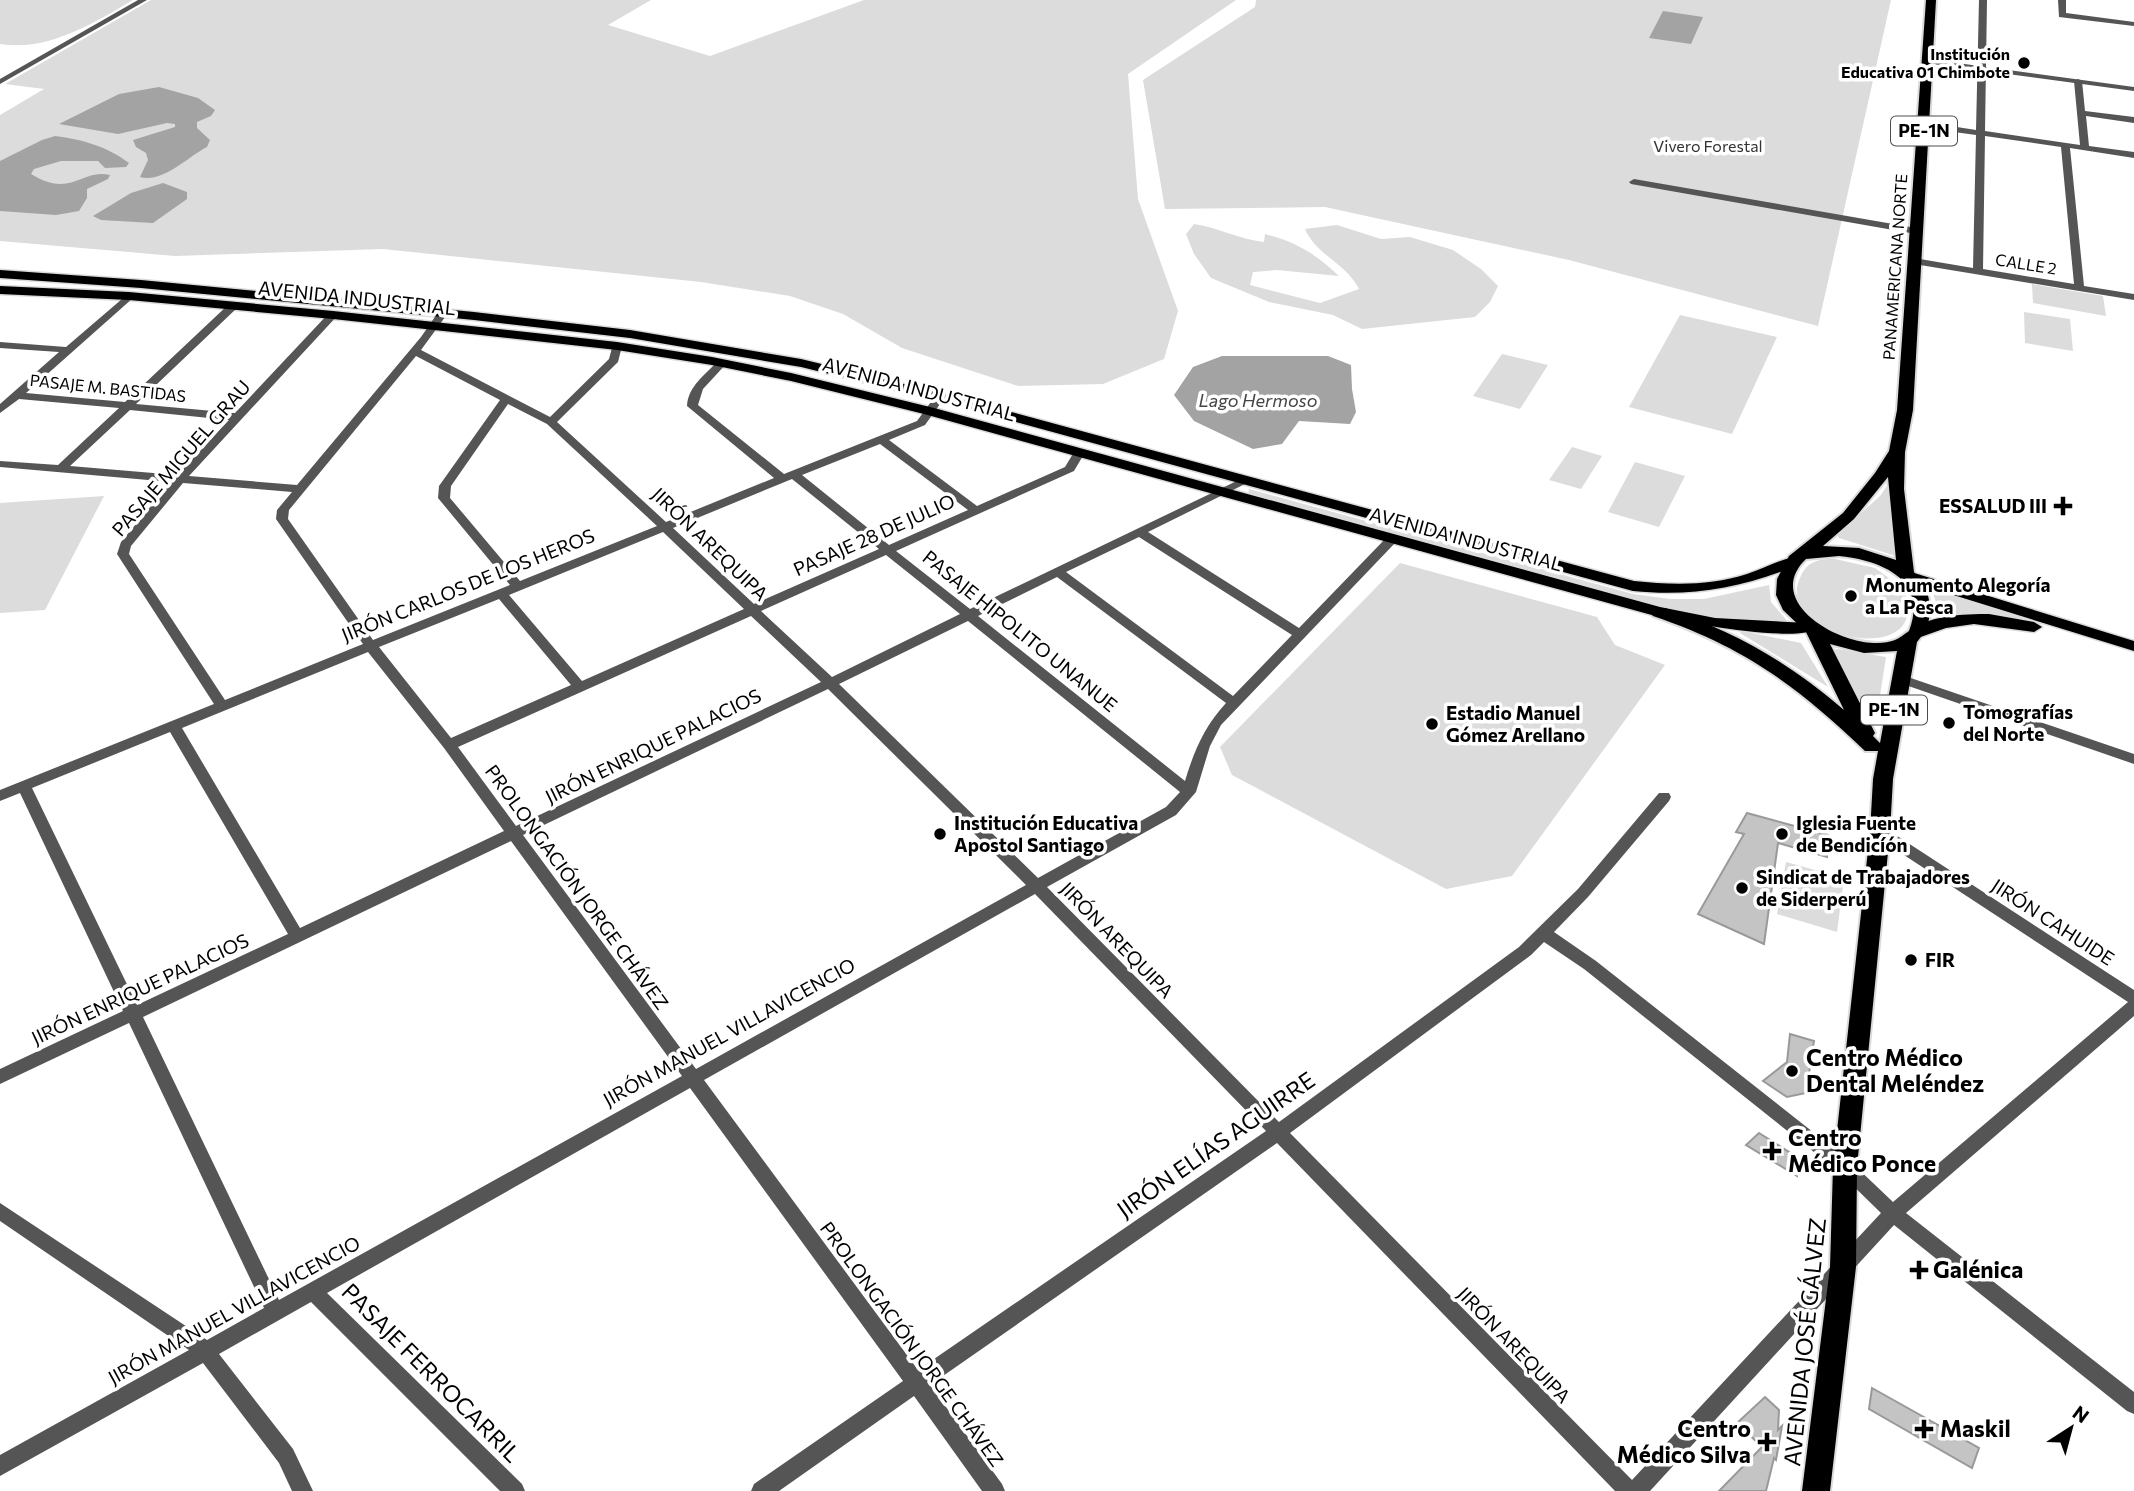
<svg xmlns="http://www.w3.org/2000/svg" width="2134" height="1491" viewBox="0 0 2134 1491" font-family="Commissioner,sans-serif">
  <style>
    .green { fill: #dcdcdc }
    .water { fill: #a3a3a3 }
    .building { fill: #c4c4c4; stroke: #999; stroke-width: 2 }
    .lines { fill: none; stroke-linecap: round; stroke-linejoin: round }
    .primary-casing { stroke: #dbdbdb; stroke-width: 3 }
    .trunk-casing { stroke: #dbdbdb; stroke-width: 4 }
    .minor { fill: #555; fill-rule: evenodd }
    .tertiary { fill: #555; fill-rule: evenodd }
    .primary { fill: #000; fill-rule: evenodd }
    .trunk { fill: #000; fill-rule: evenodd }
    .poi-dot { fill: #000; stroke: #fff; stroke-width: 2.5 }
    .labels { text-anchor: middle; stroke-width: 7; stroke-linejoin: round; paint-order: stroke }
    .far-poi-label { font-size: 16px; font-weight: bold; fill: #000; stroke: #fff; text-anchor: end }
    .far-park-label { font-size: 16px; fill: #333; stroke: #fff }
    .far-street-label { font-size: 16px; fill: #000; stroke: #fff }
    .shield { fill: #fff; stroke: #4c4c4c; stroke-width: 2 }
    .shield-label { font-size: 18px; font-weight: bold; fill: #000 }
    .far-water-label { font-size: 18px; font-style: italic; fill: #444; stroke: #fff }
    .street-label { font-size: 19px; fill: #000; stroke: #fff }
    .poi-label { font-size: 19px; font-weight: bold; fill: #000; stroke: #fff; text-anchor: start }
    .near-poi-label { font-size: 23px; font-weight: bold; fill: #000; stroke: #fff; text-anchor: start }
    .near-street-label { font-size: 23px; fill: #000; stroke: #fff }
  </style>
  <rect width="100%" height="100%" fill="#fff"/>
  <path class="green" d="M0 0H133C94 23 47 52 0 44Z
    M151 0H651L608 25 710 56 864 0H1236L1128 74 1138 199 1178 311 1164 359 1103 384 1018 386 902 348 843 314 790 296 701 282 383 249 175 256 0 241V115L44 89 5 84Z
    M1256 0H1891L1818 326 1569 260 1325 207 1165 209 1143 80 1255 7Z
    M1194 224C1220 228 1238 239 1264 242L1265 234C1296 242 1316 254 1339 276L1277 270 1253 272 1250 285 1320 303 1359 289C1346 263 1316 255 1305 229L1337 225 1381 239 1410 237 1453 250 1481 269 1498 286 1490 302 1475 317 1362 329 1333 315 1269 302 1211 278 1194 254 1186 234Z
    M2032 284 2103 296 2106 316 2033 303Z
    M2024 312 2070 319 2073 351 2025 343Z
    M1680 315 1777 337 1732 434 1629 407Z
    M1502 354 1548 365 1520 409 1473 396Z
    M1572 447 1602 456 1581 489 1549 480Z
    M1635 462 1685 476 1659 527 1608 512Z
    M1890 481 1899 557 1839 538 1837 535 1881 495Z
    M1249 489 1633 594 1670 599H1704L1769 585 1771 602 1789 623 1724 620 1655 607 1248 495Z
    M104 496 45 610 0 613V503Z
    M1835 559 1875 568 1904 589C1936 672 1772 638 1800 578 1807 561 1818 559 1835 559Z
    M1400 563 1597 617 1615 645 1665 665 1512 876 1446 889 1232 775 1220 747Z
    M1931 587 2058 627 1991 615H1940Z
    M1742 631 1801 643 1828 687 1740 633Z
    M1837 649 1886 657 1876 721 1871 720 1833 654V650Z
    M1786 862 1844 878 1837 932 1777 914Z"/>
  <path class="water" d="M1663 11 1703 17 1691 44 1649 38Z
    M159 87 198 98 215 110 211 116 197 122V128L210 140 207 147C187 157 164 183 140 177L148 160 146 153 136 147 133 140 175 127V124L167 123 118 134 59 124 119 94Z
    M55 136C84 140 106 146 129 163L126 167 105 168 98 161H61L34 169 31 174C72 199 81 168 110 175L108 179 87 189V198L79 211 56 215 0 211V161L42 140Z
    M163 183 187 192V199L153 223 101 220 93 216 131 193Z
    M1222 356H1328L1351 365 1352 389 1356 412 1350 424 1299 421 1282 444 1253 449 1194 421 1174 395 1193 367Z"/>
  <path class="building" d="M1747 813 1828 835 1827 857 1778 843 1764 944 1698 914 1744 834 1736 832Z
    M1790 1034 1814 1041 1806 1093 1787 1097 1763 1081 1787 1062Z
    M1759 1133 1797 1157V1176L1746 1145Z
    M1872 1388 1979 1448 1972 1468 1869 1409Z
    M1765 1397 1779 1410 1778 1430 1782 1426 1776 1460 1774 1458 1766 1491H1719L1762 1447 1737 1423Z"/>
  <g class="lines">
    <defs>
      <path id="primary" d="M0 270 141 280 474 312 630 330 801 359 945 394 1634 581C1672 585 1710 586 1747 574 1762 569 1777 561 1793 557L1801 562 1798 565C1743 588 1692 597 1633 591L936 400 801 367 630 338 474 320 141 288 0 278Z
        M0 286 129 292 333 311 617 342 712 357 791 373 934 408 1660 607 1715 618 1808 623 1816 628C1801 644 1684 622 1659 617L924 414 791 381 712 365 617 350 333 319 129 300 0 294Z
        M1911 572 2134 641V651L1905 580 1903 577Z
        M1989 614 2034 622 2042 627 2034 632 1974 624 1946 628 1915 639 1907 634C1924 615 1965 614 1989 614Z"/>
      <path id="trunk" d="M1926 0H1936L1913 410 1905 452 1904 489 1914 572 1927 591 1931 609 1927 629 1917 642 1893 779 1890 832 1857 1167 1856 1267 1830 1491H1802L1830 1267 1833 1167 1870 832 1873 779 1878 751H1865C1796 685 1744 647 1653 616L1650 612 1653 608H1665C1736 632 1788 662 1844 710L1806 632 1783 610 1776 595 1777 579 1789 556 1843 513 1875 473 1889 451 1897 410ZM1888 477 1896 560 1859 548 1823 546 1854 519ZM1839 556C1880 560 1929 579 1909 631 1904 634 1900 638 1895 640 1855 656 1758 605 1806 559ZM1830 644 1864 653 1897 651 1880 743 1873 736 1875 733Z"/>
    </defs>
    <use href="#primary" class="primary-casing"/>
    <use href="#trunk" class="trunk-casing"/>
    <path class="minor" d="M1979 0H1987L1985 131 2080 145 2074 81 2078 79 2082 81 2085 111 2134 117V123L2086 116 2089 146 2134 152V158L2070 148 2084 286 2134 294V300L1914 264 1909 261 1914 258 1973 268 1976 135 1925 128 1921 125 1925 122 1976 130ZM1985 136 2061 147 2074 284 1983 269Z
      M2058 0H2066V13L2134 22V26L2059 17Z
      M1634 179 1916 228 1921 231 1916 234 1631 184 1629 182Z
      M129 293 134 296 133 298 26 393 125 402 229 304H237V308L136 404 235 413 329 313 338 315 189 476 297 485 421 337 439 311 443 310 448 313 421 350 550 417 609 359 613 344H621L622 346 618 362 557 422 666 522 774 478 687 406C688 386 706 374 718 361L722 360 727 363 703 389 698 405 784 474 917 421 936 395 940 394 945 397 925 425 889 440 977 506 1065 467 1074 452H1082L1084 454 1074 471 896 551 970 609 1243 478 1247 479V483L1148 532 1299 628 1387 537H1395L1397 540 1395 543 1221 725 1210 746 1196 792 1176 815 1047 887 1279 1122 1519 947 1578 889 1659 793H1669L1671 797 1669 801 1588 897 1554 932 1596 961 1851 1162 1893 1202 2128 1002 1875 836 1873 832 1875 828H1885L2134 990V1016L1906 1213 2134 1392V1414L2127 1411 1894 1225 1650 1491H1615L1277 1143 930 1385 1002 1484 1005 1491H982L914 1396 779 1491H751L754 1484 903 1381 690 1088 327 1293 522 1484 525 1491H500L311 1302 219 1354 293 1449 313 1491H292L279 1463 203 1363 0 1476V1455L189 1350 0 1221V1203L207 1340 264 1308 129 1023 0 1084V1069L123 1011 20 793 0 801V790L214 704 117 554 121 542 171 482 0 467V461L58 465 119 408 19 399 0 413V404L59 352 0 348V342L66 347ZM416 356 500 400 439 486 438 498 510 585 373 640 288 519 289 510ZM508 404 547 424 657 526 520 581 450 498 451 486ZM130 410 229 420 177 475 70 466ZM880 444 968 510 889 545 802 475ZM792 479 879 549 754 604 673 528ZM183 483 292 492 277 510 276 519 363 644 225 700 129 554 131 546ZM663 532 744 609 582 681 509 595ZM1139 537 1292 635 1233 696 1066 572ZM886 555 960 614 832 677 761 611ZM1057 577 1226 703C1204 727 1194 751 1185 781L978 616ZM499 599 571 685 451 738 379 647ZM751 616 821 682 516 826 458 747ZM968 621 1180 792 1166 807 1038 878 839 684ZM368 652 444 748 504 831 300 928 182 728ZM828 689 1026 885 696 1069 523 835ZM170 732 288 934 137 1005 32 788ZM511 841 682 1076 279 1300 143 1017ZM1035 894 1266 1131 918 1370 704 1080ZM1544 942 1584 969 1839 1172 1881 1213 1632 1480 1290 1133 1531 955Z
      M1899 674 2134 754V764L1894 681 1892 678Z"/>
    <path class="tertiary" d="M138 0H147L0 84V79Z
      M1928 59 2134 87V91L1925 63V59Z"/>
    <use href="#primary" class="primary"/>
    <use href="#trunk" class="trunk"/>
  </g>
  <g class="poi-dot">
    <circle cx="2024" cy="63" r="7"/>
    <path d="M2059.5 495.5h7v7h7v7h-7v7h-7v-7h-7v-7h7z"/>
    <circle cx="1851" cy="596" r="7"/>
    <circle cx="1949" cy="723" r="7"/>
    <circle cx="1432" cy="724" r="7"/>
    <circle cx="940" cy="834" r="7"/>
    <circle cx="1782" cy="834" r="7"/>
    <circle cx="1742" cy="888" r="7"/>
    <circle cx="1911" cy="960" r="7"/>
    <circle cx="1792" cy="1071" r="7"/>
    <path d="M1768.5 1140.5h7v7h7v7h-7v7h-7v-7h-7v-7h7z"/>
    <path d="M1915.5 1259.5h7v7h7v7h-7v7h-7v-7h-7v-7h7z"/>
    <path d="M1920.5 1418.5h7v7h7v7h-7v7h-7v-7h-7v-7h7z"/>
    <path d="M1763.5 1431.5h7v7h7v7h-7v7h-7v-7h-7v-7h7z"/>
  </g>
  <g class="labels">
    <g class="far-poi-label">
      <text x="2010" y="60">Institución<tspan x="2010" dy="18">Educativa 01 Chimbote</tspan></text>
    </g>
    <g class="far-park-label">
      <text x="1708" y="152">Vivero Forestal</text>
    </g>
    <g class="far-street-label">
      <text transform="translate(2026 264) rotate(9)" y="6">CALLE 2</text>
      <text transform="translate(1895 267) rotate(-86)" y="6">PANAMERICANA NORTE</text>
      <text transform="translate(108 388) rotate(6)" y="6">PASAJE M. BASTIDAS</text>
    </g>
    <g class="shield">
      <rect x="1891" y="116.5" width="66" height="29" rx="5"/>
      <rect x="1861" y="695.5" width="66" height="29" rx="5"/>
    </g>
    <g class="shield-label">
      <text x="1924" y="137">PE-1N</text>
      <text x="1894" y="716">PE-1N</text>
    </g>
    <g class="far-water-label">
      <text x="1258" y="407">Lago Hermoso</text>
    </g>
    <g class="street-label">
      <text transform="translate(357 298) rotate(6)" y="7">AVENIDA INDUSTRIAL</text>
      <text transform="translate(919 389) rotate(15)" y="7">AVENIDA INDUSTRIAL</text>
      <text transform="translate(181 458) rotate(-49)" y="7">PASAJE MIGUEL GRAU</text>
      <text transform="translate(874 535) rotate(-24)" y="7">PASAJE 28 DE JULIO</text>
      <text transform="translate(1466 539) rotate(15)" y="7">AVENIDA INDUSTRIAL</text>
      <text transform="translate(710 544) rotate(44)" y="7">JIRÓN AREQUIPA</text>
      <text transform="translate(468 585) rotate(-22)" y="7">JIRÓN CARLOS DE LOS HEROS</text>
      <text transform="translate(1020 631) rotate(39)" y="7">PASAJE HIPOLITO UNANUE</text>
      <text transform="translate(653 746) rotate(-26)" y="7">JIRÓN ENRIQUE PALACIOS</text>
      <text transform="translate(577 887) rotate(54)" y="7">PROLONGACIÓN JORGE CHÁVEZ</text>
      <text transform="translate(2053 922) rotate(33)" y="7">JIRÓN CAHUIDE</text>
      <text transform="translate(1117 940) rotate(46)" y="7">JIRÓN AREQUIPA</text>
      <text transform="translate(140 989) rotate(-25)" y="7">JIRÓN ENRIQUE PALACIOS</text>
      <text transform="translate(729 1032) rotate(-29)" y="7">JIRÓN MANUEL VILLAVICENCIO</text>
      <text transform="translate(234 1310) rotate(-29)" y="7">JIRÓN MANUEL VILLAVICENCIO</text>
      <text transform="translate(912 1344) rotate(54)" y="7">PROLONGACIÓN JORGE CHÁVEZ</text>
      <text transform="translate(1514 1345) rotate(46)" y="7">JIRÓN AREQUIPA</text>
    </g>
    <g class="poi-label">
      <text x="2047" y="513" text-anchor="end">ESSALUD III</text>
      <text x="1865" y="592">Monumento Alegoría<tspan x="1865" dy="22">a La Pesca</tspan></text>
      <text x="1963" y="719">Tomografías<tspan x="1963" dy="22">del Norte</tspan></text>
      <text x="1446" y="720">Estadio Manuel<tspan x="1446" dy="22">Gómez Arellano</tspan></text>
      <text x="954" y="830">Institución Educativa<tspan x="954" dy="22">Apostol Santiago</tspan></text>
      <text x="1796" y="830">Iglesia Fuente<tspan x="1796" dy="22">de Bendicíón</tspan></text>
      <text x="1756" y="884">Sindicat de Trabajadores<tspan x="1756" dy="22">de Siderperú</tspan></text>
      <text x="1925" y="967">FIR</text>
    </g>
    <g class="near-poi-label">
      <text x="1806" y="1066">Centro Médico<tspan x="1806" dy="26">Dental Meléndez</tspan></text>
      <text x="1788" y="1146">Centro<tspan x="1788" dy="26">Médico Ponce</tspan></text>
      <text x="1933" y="1278">Galénica</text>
      <text x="1751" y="1437" text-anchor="end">Centro<tspan x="1751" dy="26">Médico Silva</tspan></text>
      <text x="1940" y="1437">Maskil</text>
    </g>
    <g class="near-street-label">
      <text transform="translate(1216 1145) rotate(-35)" y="8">JIRÓN ELÍAS AGUIRRE</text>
      <text transform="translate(1805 1342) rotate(-84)" y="8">AVENIDA JOSÉ GÁLVEZ</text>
      <text transform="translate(431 1373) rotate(45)" y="8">PASAJE FERROCARRIL</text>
    </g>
  </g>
  <g transform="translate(2071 1428) rotate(36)" stroke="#ffffff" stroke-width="5" paint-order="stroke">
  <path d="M0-5L12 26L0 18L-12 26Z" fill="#000000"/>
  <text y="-10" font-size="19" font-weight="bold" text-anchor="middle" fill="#000000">N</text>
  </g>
</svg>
